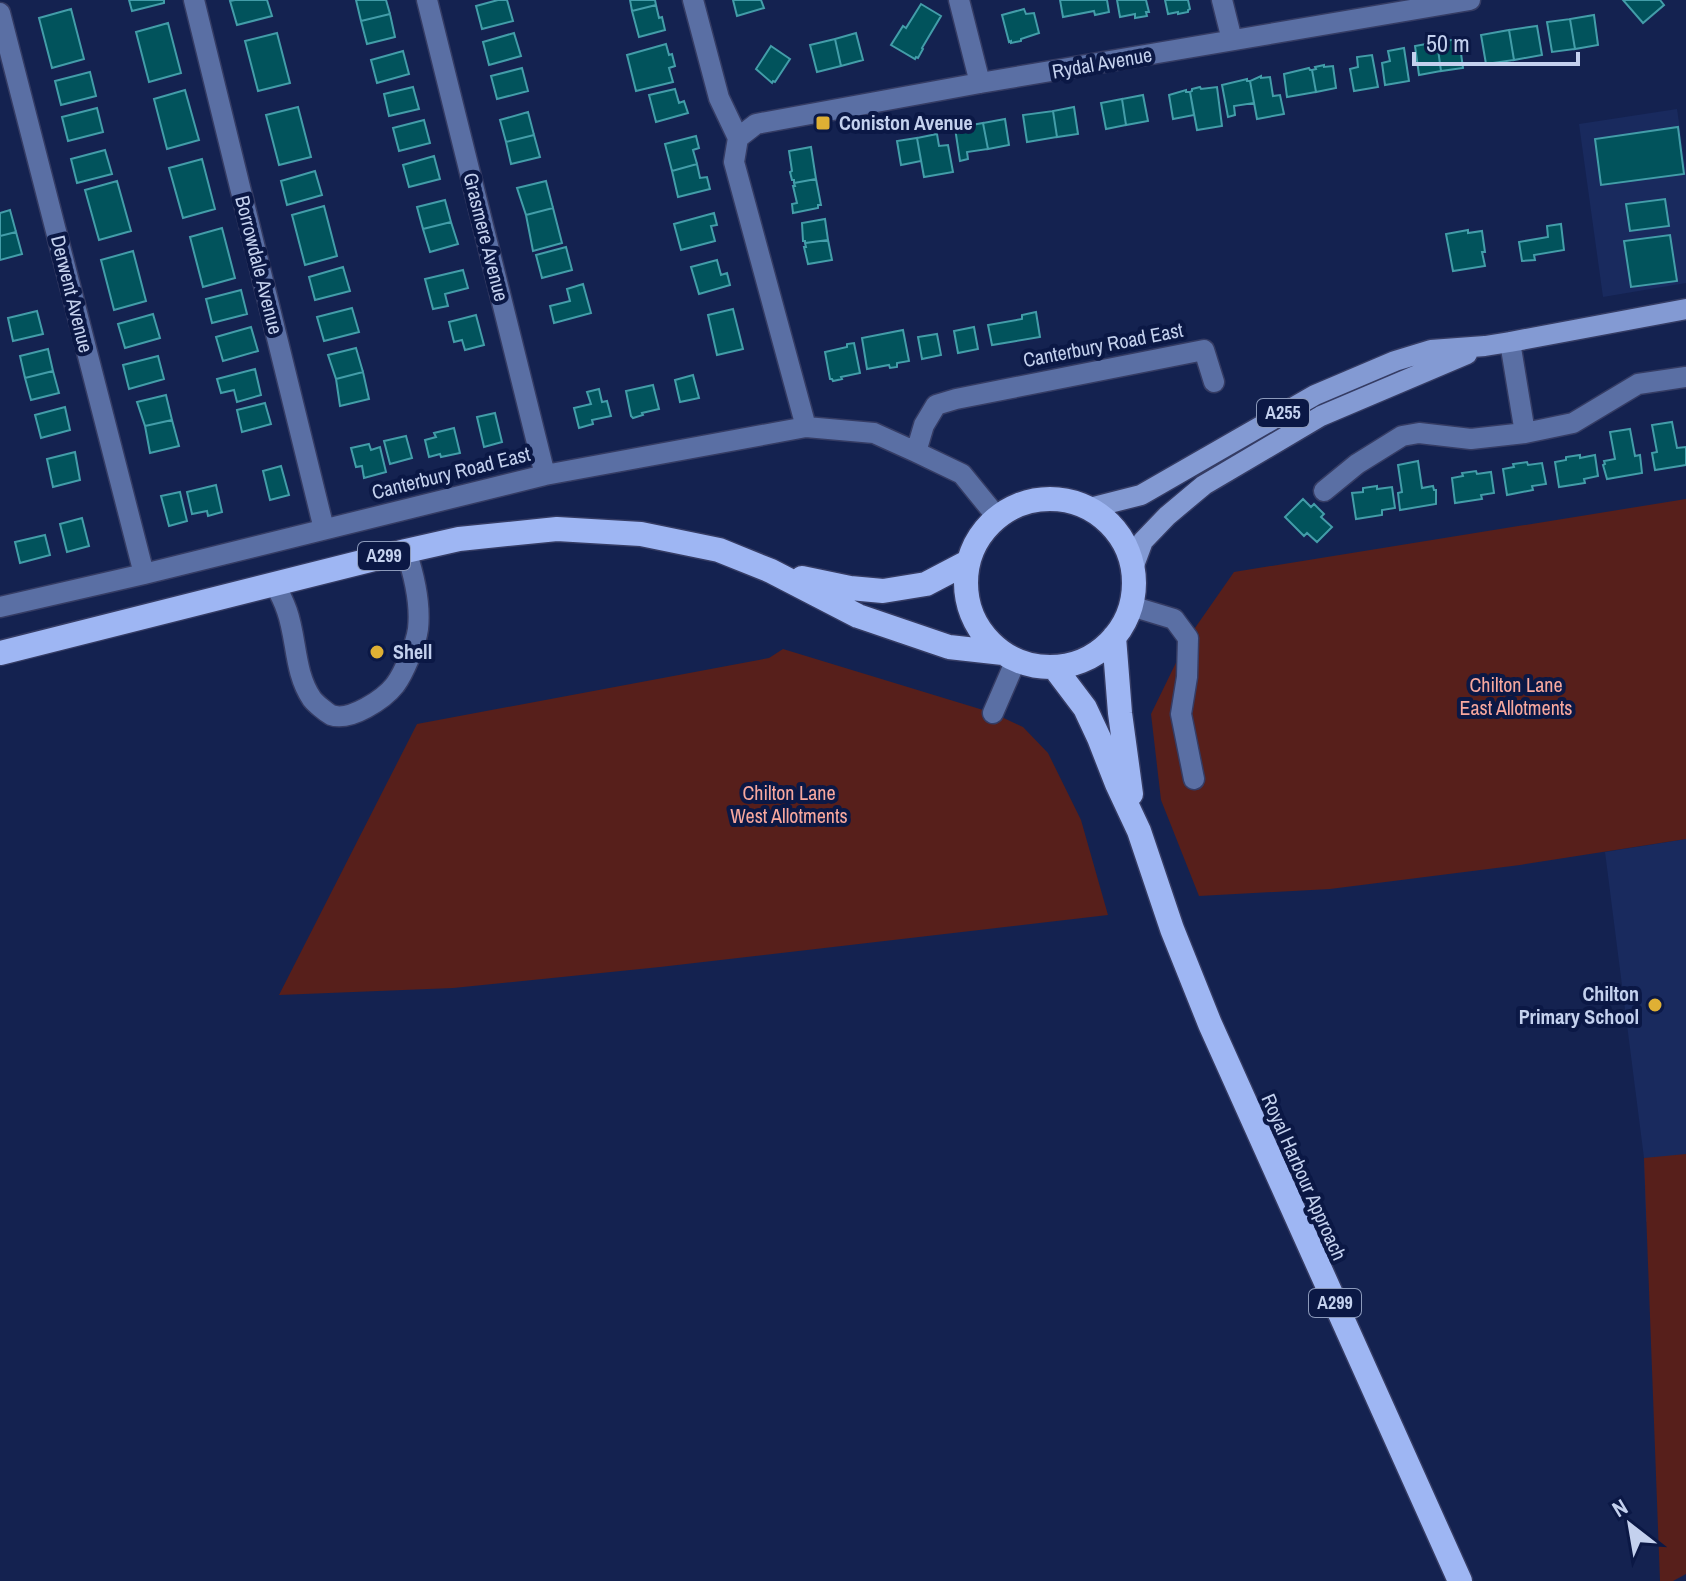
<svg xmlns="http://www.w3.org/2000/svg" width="1686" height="1581" viewBox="0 0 1686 1581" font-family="'Archivo Narrow',sans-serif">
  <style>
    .built { fill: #192a5e }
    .green { fill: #571f1b }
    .building { fill: #01535c; stroke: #439da9; stroke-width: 2 }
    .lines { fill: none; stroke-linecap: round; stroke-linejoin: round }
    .minor-casing { stroke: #353c64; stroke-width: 23 }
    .major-casing { stroke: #353c64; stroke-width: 23 }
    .highway-casing { stroke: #353c64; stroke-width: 27 }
    .minor { stroke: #5a6fa4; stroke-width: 20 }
    .major { stroke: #839ad3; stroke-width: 20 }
    .highway { stroke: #9eb6f3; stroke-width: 24 }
    .poi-dot { fill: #dfb034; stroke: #0b1845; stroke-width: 3 }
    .labels { text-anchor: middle; stroke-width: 8; stroke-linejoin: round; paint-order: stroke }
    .shield { fill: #0b1845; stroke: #8c9abb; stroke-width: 2 }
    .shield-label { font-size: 18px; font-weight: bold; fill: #c4d1ee }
    .street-label { font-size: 20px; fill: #c4d1ee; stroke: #0b1845 }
    .poi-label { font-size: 20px; font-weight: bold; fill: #c4d1ee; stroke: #0b1845; text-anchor: start }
    .park-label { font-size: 20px; fill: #f8a89e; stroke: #0b1845 }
  </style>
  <rect width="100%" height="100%" fill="#142250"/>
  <path class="built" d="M1677 109 1686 172V283L1603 297 1579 124Z
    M1686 839V1220L1646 1222 1644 1158 1605 852Z"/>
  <path class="green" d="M1686 499V839L1520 865 1330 889 1199 896 1161 800 1151 714 1188 638 1234 572Z
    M783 649 993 713 1023 727 1048 753 1081 820 1108 915 660 967 453 988 279 995 417 724 769 658Z
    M1686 1154V1574L1673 1581H1660L1644 1158Z"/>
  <path class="building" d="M129 0H164V3L132 11Z
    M235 0H267L272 16 237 25 230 1Z
    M356 0H386L390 14 361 21Z
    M498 0H507L513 21 482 29 476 6Z
    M630 0H655L656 5 632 11Z
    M733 0H761L764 8 737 16Z
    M1060 0H1107L1109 12 1095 15 1094 11 1063 17Z
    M1117 0H1146L1149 12H1146L1147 16 1135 18V14L1120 17Z
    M1165 0H1188L1190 9 1188 10V12L1178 14V12L1168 14Z
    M1623 0H1660L1664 5 1643 23Z
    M921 4 941 16 922 48 923 49 918 58 916 57 915 59 891 45 903 26 906 28Z
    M656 5 659 18 662 17 665 30 639 37 632 11Z
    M71 9 84 59 52 68 39 18Z
    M1024 9 1026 14 1034 13 1039 33 1021 39V41L1011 43V41L1009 42 1002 15Z
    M390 14 395 37 367 44 361 21Z
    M1594 15 1598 45 1575 49 1570 19Z
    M1570 19 1575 49 1552 52 1547 22Z
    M168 23 181 73 149 82 136 32Z
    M1537 26 1542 55 1514 60 1509 30Z
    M1509 30 1514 60 1486 64 1481 35Z
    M277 33 290 83 258 91 245 41Z
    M514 33 521 56 489 65 483 42Z
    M856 33 863 60 841 66 835 39Z
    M835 39 841 66 817 72 810 45Z
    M1459 39 1463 68 1441 71 1437 42Z
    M1437 42 1441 71 1419 75 1415 46Z
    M666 44 669 55 672 54 675 66 669 68 673 82 636 91 627 55Z
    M771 46 790 59 775 82 773 81 772 83 756 69Z
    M1404 48 1409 81 1385 85 1382 63 1390 61 1388 51Z
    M403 51 409 74 377 83 371 60Z
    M1372 55 1378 87 1354 91 1350 69 1358 67 1357 57Z
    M1324 65V67L1333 66 1336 88 1316 92 1312 70 1316 69 1315 67Z
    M522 68 528 91 497 99 491 76Z
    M1309 68 1310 70H1312L1316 92 1287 97 1284 74Z
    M90 72 96 96 61 105 55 81Z
    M1261 76V78L1270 77 1273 96 1280 95 1284 114 1257 119 1250 81Z
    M1247 79V81H1250L1254 103 1234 106 1235 115 1228 117 1222 85Z
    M413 87 419 109 389 116 384 94Z
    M1200 87 1201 89 1217 87 1222 126 1197 130 1190 92 1192 91V89Z
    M675 89 679 103 684 101 688 113 656 122 649 95Z
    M185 90 199 140 167 149 154 99Z
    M1186 90V92H1190L1194 115 1173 119 1169 95Z
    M1143 95 1148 121 1126 125 1122 99Z
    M1122 99 1126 125 1106 129 1101 103Z
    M298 107 311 157 279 165 266 115Z
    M1074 107 1078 134 1057 137 1053 111Z
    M97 108 103 132 68 141 62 117Z
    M1053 111 1057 137 1027 142 1023 115Z
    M528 112 534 135 506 142 500 120Z
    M1005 119 1009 145 988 149 983 123Z
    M424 120 430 143 399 151 393 128Z
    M983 123 988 149 967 152 968 159 960 161 955 128Z
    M1678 127 1684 174 1601 185 1595 139Z
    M937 134 939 146 948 145 953 172 924 177 917 138Z
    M534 135 540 157 511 164 506 142Z
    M696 136 699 148 693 150 697 164 672 171 665 144Z
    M917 138 921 161 901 165 897 141Z
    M811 147 816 179 794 183V180H792L790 172 792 171 789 151Z
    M105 150 112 174 77 183 71 159Z
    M434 156 440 179 409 187 403 165Z
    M202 159 215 209 183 218 169 168Z
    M697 164 700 178 707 177 710 189 678 197 672 171Z
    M315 171 322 195 287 205 281 181Z
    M816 179 821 205H818V208L793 213 792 204 797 203 793 186H795L794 183Z
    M117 181 131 231 99 240 85 190Z
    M546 181 553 208 526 215 517 188Z
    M1665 199 1669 226 1630 231 1626 204Z
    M445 200 451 222 423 229 417 207Z
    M324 206 337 256 305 265 292 215Z
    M553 208 562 243 533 251 526 215Z
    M10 210 16 232 0 236V213Z
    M714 213 717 225 711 226 715 241 681 250 674 224Z
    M825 219 828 240 805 243V241H803L802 223Z
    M451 222 458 244 430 252 423 229Z
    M1561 224 1564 250 1534 255 1535 260 1522 261 1519 242 1548 237 1547 226Z
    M222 228 235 278 203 287 190 237Z
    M1468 230V233L1482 231 1485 252H1482L1485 266 1453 271 1446 234Z
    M16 232 22 254 0 260V236Z
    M1670 235 1677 281 1631 287 1624 241Z
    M828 240 832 260 808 264 804 247H806L805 243Z
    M566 247 572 270 542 278 536 255Z
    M133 251 146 301 114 310 101 260Z
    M717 260 721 275 727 273 730 285 699 294 691 267Z
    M343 267 350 291 315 300 309 277Z
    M463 270 468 288 445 294 448 306 433 309 425 279Z
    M583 284 591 313 554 323 550 306 570 301 567 289Z
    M241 290 247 314 212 323 206 299Z
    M352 308 359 332 324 341 317 317Z
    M733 309 743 349 717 355 708 315Z
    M37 311 43 334 13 341 8 318Z
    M1036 312 1040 337 992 345 988 325 1022 319V315Z
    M153 314 160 338 125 348 118 324Z
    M476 315 484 345 465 350 462 340 454 342 449 322Z
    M251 327 258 351 223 361 216 337Z
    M974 327 978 349 958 353 954 331Z
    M903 330 909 361 897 363V367L890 368 889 365 867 369 862 338Z
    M937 334 941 355 922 359 918 337Z
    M854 343 860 373 841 377 842 379 833 381 832 379H830L825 352 847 347V344Z
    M356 348 363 372 336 379 328 355Z
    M48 349 53 371 25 378 20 356Z
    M158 356 164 379 129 389 123 365Z
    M255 369 261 395 237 402 234 390 221 393 217 379Z
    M53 371 59 393 31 400 25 378Z
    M363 372 369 399 340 406 336 379Z
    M693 375 699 398 680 402 675 380Z
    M653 385 659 409 642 413 643 415 633 418 631 416 626 391Z
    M599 389 602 402 607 401 611 416 592 420 593 424 579 428 574 408 591 404 587 392Z
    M166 395 172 420 145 426 137 402Z
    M265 403 271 424 242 432 237 410Z
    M65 407 70 430 41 438 35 415Z
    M495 413 502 442 484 447 477 417Z
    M172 420 179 446 150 453 145 426Z
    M1672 422 1677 448 1686 447V465L1655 470 1652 453 1657 452 1652 425Z
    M454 428 460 453 441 457 440 454 429 457 425 440 436 437 434 433Z
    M1630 429 1635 456 1640 455 1642 473 1607 479 1603 465 1605 464 1604 461 1615 459 1610 432Z
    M406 436 412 458 390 464 384 441Z
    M369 444 371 450 380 447 386 472 364 478 362 466 356 467 351 448Z
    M75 452 80 480 53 487 47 459Z
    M1580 455V458L1595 455 1598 476 1584 479 1585 483 1559 487 1555 462 1566 460V457Z
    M1418 461 1422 488 1433 486 1434 490H1436V504L1400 510 1398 493 1402 492 1398 465Z
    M1527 462 1528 465 1542 463 1546 484 1532 486 1533 490 1507 495 1503 469 1514 467 1513 464Z
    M281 466 289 495 270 500 263 471Z
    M1476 471 1477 474 1491 472 1494 493 1481 495 1482 499 1455 503 1452 478 1463 476 1462 473Z
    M216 485 222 512 208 516 207 511 192 514 187 492Z
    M1377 486V489L1392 487 1395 508 1382 510V515L1356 519 1352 493 1363 492V488Z
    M180 492 187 521 169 526 161 496Z
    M1303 499 1311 507 1314 504 1324 514 1321 517 1332 527 1317 542 1307 533 1304 536 1285 517Z
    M82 518 89 546 67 552 60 524Z
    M45 535 50 555 20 563 15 542Z"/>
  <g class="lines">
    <defs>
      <path id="minor" d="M194 0 324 529
        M427 0 545 475
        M693 0 719 98 738 138 734 162 806 427
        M959 0 980 83
        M1222 0 1232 40
        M0 13 144 574
        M738 138 756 124 980 83 1470 0
        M1510 342 1525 433
        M916 452 924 425 936 405 956 399 1204 350 1214 382
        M1324 491 1357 464 1402 436 1419 433 1471 439 1525 433 1573 423 1638 384 1686 377
        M274 583C279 592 284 602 287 611 297 639 294 673 312 699 316 704 326 712 331 715 350 722 384 699 395 685 404 673 416 644 418 629 421 602 414 575 406 551
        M1131 606 1174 619 1188 638 1187 677 1181 714 1194 779
        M0 607 144 574 545 475 806 427 874 433 916 452 962 474 997 517
        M993 713 1016 660"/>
      <path id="major" d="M1090 508 1141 495 1315 395 1395 361 1431 350 1485 346 1510 342 1686 309
        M1133 568 1143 541 1167 516 1204 485 1321 416 1467 354"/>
      <path id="highway" d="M966 583a84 84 0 1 1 168 0a84 84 0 1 1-168 0Z
        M802 578 850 588 883 591 926 584 968 562
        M1114 637 1120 713 1131 794
        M0 653 406 551 459 539 557 529 641 534 719 550 771 571 858 616 949 647 1003 653
        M1054 667 1085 708 1099 738 1117 784 1139 831 1172 929 1210 1024 1460 1581"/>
    </defs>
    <use href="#minor" class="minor-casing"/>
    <use href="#major" class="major-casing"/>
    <use href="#highway" class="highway-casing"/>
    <use href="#minor" class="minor"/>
    <use href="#major" class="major"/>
    <use href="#highway" class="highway"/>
  </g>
  <g class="poi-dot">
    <rect x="815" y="115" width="16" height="16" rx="4"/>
    <circle cx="377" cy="652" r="8"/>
    <circle cx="1655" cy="1005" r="8"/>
  </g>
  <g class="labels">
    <g class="shield">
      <rect x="1257" y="399" width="52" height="28" rx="6"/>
      <rect x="358" y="542" width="52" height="28" rx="6"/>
      <rect x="1309" y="1289" width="52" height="28" rx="6"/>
    </g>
    <g class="shield-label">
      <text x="1283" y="419">A255</text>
      <text x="384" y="562">A299</text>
      <text x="1335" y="1309">A299</text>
    </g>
    <g class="street-label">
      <text transform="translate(1102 63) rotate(-10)" y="7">Rydal Avenue</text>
      <text transform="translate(486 237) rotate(76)" y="7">Grasmere Avenue</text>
      <text transform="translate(259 265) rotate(76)" y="7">Borrowdale Avenue</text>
      <text transform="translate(72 294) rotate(76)" y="7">Derwent Avenue</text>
      <text transform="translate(1103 345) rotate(-11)" y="7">Canterbury Road East</text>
      <text transform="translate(451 473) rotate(-14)" y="7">Canterbury Road East</text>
      <text transform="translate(1304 1177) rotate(66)" y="7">Royal Harbour Approach</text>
    </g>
    <g class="poi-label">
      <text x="839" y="130">Coniston Avenue</text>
      <text x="393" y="659">Shell</text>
      <text x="1639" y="1001" text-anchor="end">Chilton<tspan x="1639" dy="23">Primary School</tspan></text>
    </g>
    <g class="park-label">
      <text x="1516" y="692">Chilton Lane<tspan x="1516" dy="23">East Allotments</tspan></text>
      <text x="789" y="800">Chilton Lane<tspan x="789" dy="23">West Allotments</tspan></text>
    </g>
  </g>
  <g transform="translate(1630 1525) rotate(329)" stroke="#0b1845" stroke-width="6" paint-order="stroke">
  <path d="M0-6L14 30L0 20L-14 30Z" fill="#c4d1ee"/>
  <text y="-12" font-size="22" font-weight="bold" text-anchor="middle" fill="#c4d1ee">N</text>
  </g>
  <path d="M1414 52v12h164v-12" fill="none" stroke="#c4d1ee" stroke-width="4"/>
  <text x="1426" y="52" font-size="24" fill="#c4d1ee" stroke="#0b1845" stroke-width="6" paint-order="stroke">50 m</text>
</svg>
